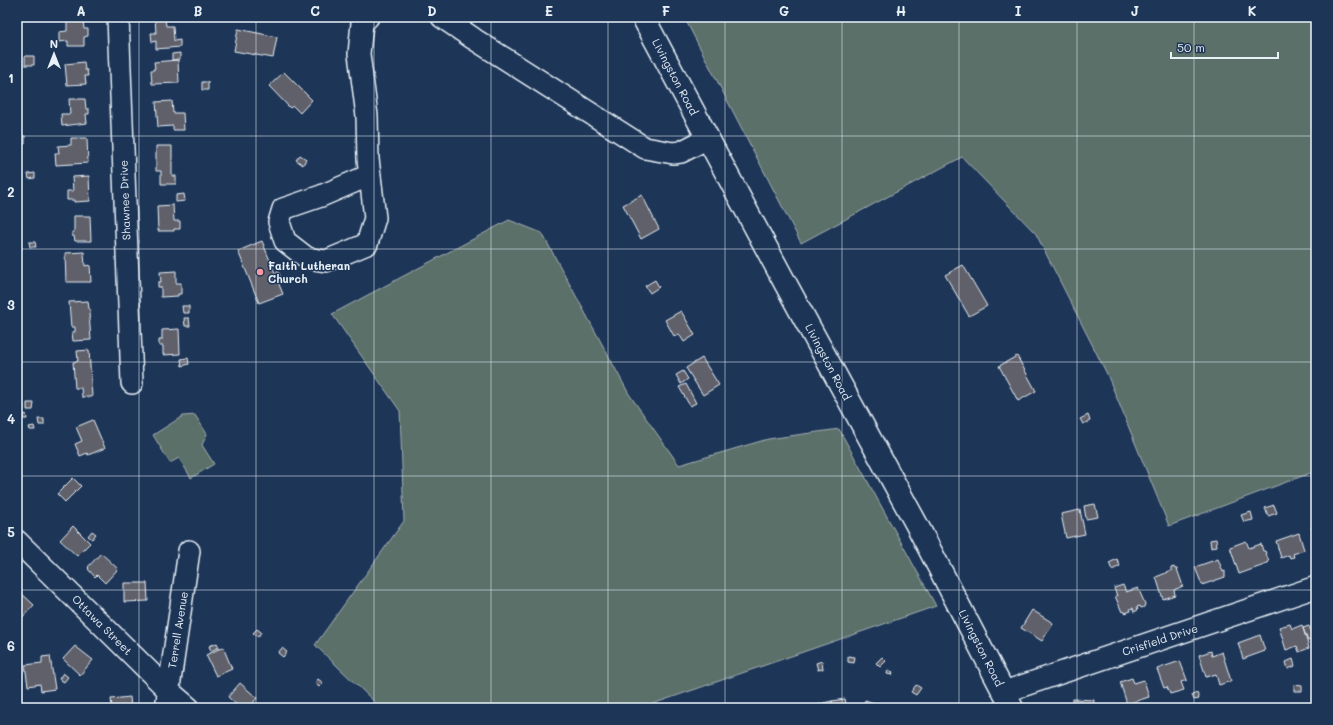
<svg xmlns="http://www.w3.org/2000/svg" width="1333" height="725" viewBox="0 0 1333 725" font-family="Mali,sans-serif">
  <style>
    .green { fill: #5c6f6b; stroke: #a2b0b2 }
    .building { fill: #61616b; stroke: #e8f1f8 }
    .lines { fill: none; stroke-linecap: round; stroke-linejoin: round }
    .minor-casing { stroke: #e8f1f8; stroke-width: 24 }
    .major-casing { stroke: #e8f1f8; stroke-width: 25 }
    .minor { stroke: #1d3557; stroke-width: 21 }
    .major { stroke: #1d3557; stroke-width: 22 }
    .grid { fill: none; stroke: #e8f1f8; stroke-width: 1; stroke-opacity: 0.55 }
    .poi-dot { fill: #ff9aa2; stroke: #1d3557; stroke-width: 1.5 }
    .labels { text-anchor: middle; stroke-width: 3; stroke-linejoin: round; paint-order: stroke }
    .street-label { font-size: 11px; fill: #e8f1f8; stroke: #1d3557 }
    .poi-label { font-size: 11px; font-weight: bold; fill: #e8f1f8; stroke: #1d3557; text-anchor: start }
    .neatline { fill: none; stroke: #e8f1f8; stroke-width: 1.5 }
    .grid-label { font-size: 13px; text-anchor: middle; font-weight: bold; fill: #e8f1f8 }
  </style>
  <rect width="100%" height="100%" fill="#1d3557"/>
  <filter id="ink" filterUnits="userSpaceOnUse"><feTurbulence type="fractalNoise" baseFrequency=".025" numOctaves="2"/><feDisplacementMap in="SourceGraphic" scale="8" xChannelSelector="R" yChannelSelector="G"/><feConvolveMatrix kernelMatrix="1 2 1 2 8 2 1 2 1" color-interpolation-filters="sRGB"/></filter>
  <g filter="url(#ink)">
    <path class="green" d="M684 17H1316V471L1169 526 1107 374 1036 234 962 157 801 243Z
      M509 220 542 233 629 394 679 465 768 439 839 429 936 606 641 708H381L315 645 404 521 400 411 332 314Z
      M195 415 207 434 202 445 214 464 191 478 179 458 170 463 153 435 183 416Z"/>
    <path class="building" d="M155 18H165L166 26H173L174 41 180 40V47L156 49V41L152 42 151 33H156Z
      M83 20 84 29H88V36L84 37V46H68V41L59 42V32L67 31V21Z
      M238 29 277 37 273 58 234 51Z
      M180 53V59L172 60V54Z
      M25 56H34V65H25Z
      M178 60 179 83 152 84 151 70H154V68H155L154 62Z
      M84 62 85 70H87L88 76H85L86 84 67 85 65 64Z
      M284 72 312 100 300 113 293 106 290 108 269 86Z
      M202 82H208V90H202Z
      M69 99H85L86 109H89V114H86L87 123 62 126 61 114H70Z
      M172 101 173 113H183L184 130H173V126L158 127 156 102Z
      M17 136H25V144H17Z
      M71 138H87L88 163 56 165 55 153H59L58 146 71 145Z
      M156 146H172V176H176V184H161V171H156Z
      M300 155 306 159 303 165 296 160Z
      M35 173V178L29 179 28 174Z
      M89 176 90 201 74 202V200H67V191H73L72 177Z
      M184 194 185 201 176 202V195Z
      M642 195 659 229 641 239 623 205Z
      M173 205 174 221H180V229H174V231H158L157 206Z
      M74 216H90L91 241H75L74 236H72V232H74Z
      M262 241 275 273 278 271 282 280 278 282 283 294 259 303 238 251Z
      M29 242H35L36 247H30Z
      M84 252 85 266 90 265 91 282H66L65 253Z
      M963 265 987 306 969 316 945 275Z
      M176 271V283H181V294H178V296L161 297V287H158V282H161L160 272Z
      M655 280 659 287 650 293 645 286Z
      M88 301 89 309H90L91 313H89L91 340 73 341 72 332H75V327H71L69 302Z
      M182 306H189V313H183Z
      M681 311 695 335 684 342 679 334 674 336 665 320Z
      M184 318H189L190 326H185Z
      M179 329 180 354 163 355V346H159V340H162V330Z
      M89 350 92 397H82L81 388H75L73 362 78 361 77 351Z
      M1017 356 1036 391 1018 401 999 366Z
      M188 358 189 364 182 366 181 359Z
      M702 358 719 385 703 395 686 368Z
      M683 371 688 379 681 384 676 375Z
      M686 384 696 403 690 406 679 387Z
      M27 403H34L33 410H27Z
      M26 414 27 419H23V415Z
      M1088 415 1090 421 1083 424 1080 419Z
      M38 419H44V425H39Z
      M93 420 105 448 88 455 87 453 80 456 75 444 82 441 76 427Z
      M34 426 35 430H30L29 427Z
      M73 478 81 486 65 502 57 494Z
      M1095 504 1098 517 1086 519 1084 506Z
      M1274 505 1277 513 1268 516 1265 508Z
      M1080 510 1085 534 1066 538 1061 514Z
      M1251 512 1253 520 1244 522 1241 515Z
      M1316 520V542L1311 527 1315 525 1313 521Z
      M73 526 90 543 77 556 60 540Z
      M92 531 96 534 92 539 88 536Z
      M1299 533 1304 550 1293 554 1294 557 1290 558 1289 555 1281 558 1276 541Z
      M1216 539 1217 546 1211 548 1210 540Z
      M1246 541 1249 548 1261 544 1263 551H1265L1269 562 1267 563V564L1239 574 1230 547Z
      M101 553 118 569 105 583 97 575 95 577 88 569 89 568 88 567Z
      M1117 559 1120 566 1112 570 1109 563Z
      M1218 559 1223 572 1225 571V577L1202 585 1195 567Z
      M1174 567 1175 569H1177L1183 586 1174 590 1175 595 1163 599 1156 577 1171 571V568Z
      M124 583H147L148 601 124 602Z
      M1123 585 1126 592 1138 588 1145 604 1144 607 1141 608 1140 606 1137 607 1138 610 1134 612 1133 608 1130 609 1131 611 1125 613 1124 611 1122 612 1115 596H1117L1114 588Z
      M20 592 34 605 17 623V596Z
      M1032 610 1053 623 1042 641 1021 628Z
      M1290 624 1292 629 1302 625 1309 648 1299 652 1297 646 1286 650 1279 627Z
      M1309 626 1314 639 1308 641 1303 628Z
      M257 629 261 632 258 637 253 633Z
      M1260 635 1265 651 1243 659 1238 643Z
      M217 643 219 647 211 651 209 646Z
      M75 646 93 660 80 675 63 659Z
      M223 647 232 669 216 676 206 655Z
      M282 648 287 652 283 657 278 653Z
      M1211 651 1212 656 1222 652 1231 681 1219 685 1216 674 1206 677 1199 655Z
      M50 656 55 689 41 691 40 684 28 686 25 665 42 663V657Z
      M848 656 855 657 854 663 848 662Z
      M882 657 886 661 880 667 876 663Z
      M1293 659 1295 666 1288 669 1286 662Z
      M822 661 823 669 818 670 816 663Z
      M1180 661 1187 680 1181 682 1184 690 1170 694 1167 687 1164 688 1157 669Z
      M888 670 893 672 892 675 887 674Z
      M63 673 68 677 64 682 59 679Z
      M1132 678 1134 683 1144 680 1149 697 1127 704 1120 682Z
      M318 679 323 683 319 687 315 683Z
      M240 683 257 698 249 708H240L228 697Z
      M916 685 921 688 916 695 911 692Z
      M1294 685 1302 686V691H1294Z
      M1197 693 1199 699 1194 700 1192 695Z
      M130 697 131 708H112L111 699Z
      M845 699 847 708H833L832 701Z
      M1073 699 1094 700 1093 708H1072Z
      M865 700 877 704 876 708H863Z
      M832 701 833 708H820L819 704Z
      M277 704 283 708H273Z
      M877 704 891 707 890 708H876Z"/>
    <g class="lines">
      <defs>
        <path id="minor" d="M118 17 132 383
          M368 17 362 23 359 54 367 116 368 159 375 218 367 244 326 261 307 258 285 241 279 222 283 209 321 196 370 175
          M442 17 474 39 645 148 673 153 681 152 708 138
          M17 541 169 691 189 708
          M1004 692 1316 587
          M166 708 189 551"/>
        <path id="major" d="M643 17 783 279 918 527 1012 708"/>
      </defs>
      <use href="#minor" class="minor-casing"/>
      <use href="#major" class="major-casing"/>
      <use href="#minor" class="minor"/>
      <use href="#major" class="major"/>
    </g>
  </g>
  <path class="grid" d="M139 17V708M256 17V708M374 17V708M491 17V708M608 17V708M725 17V708M842 17V708M959 17V708M1077 17V708M1194 17V708M17 136H1316M17 249H1316M17 362H1316M17 476H1316M17 590H1316"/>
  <circle class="poi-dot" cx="260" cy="272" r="4"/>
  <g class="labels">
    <g class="street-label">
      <text transform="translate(675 77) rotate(62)" y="4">Livingston Road</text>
      <text transform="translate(125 200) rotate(-92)" y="4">Shawnee Drive</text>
      <text transform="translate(828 362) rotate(62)" y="4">Livingston Road</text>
      <text transform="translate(102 625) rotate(45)" y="4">Ottawa Street</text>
      <text transform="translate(178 630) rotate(-81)" y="4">Terrell Avenue</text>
      <text transform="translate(1160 640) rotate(-18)" y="4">Crisfield Drive</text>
      <text transform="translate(981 648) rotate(63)" y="4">Livingston Road</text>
    </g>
    <g class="poi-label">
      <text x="268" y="270">Faith Lutheran<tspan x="268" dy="13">Church</tspan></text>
    </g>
  </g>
  <rect width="1333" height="725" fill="none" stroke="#1d3557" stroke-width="44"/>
  <g transform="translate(54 54)" stroke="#1d3557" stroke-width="3" paint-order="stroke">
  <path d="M0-3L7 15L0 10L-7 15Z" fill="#e8f1f8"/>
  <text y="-6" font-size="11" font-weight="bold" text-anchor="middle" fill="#e8f1f8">N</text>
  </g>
  <path d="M1171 52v6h107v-6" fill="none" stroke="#e8f1f8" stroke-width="2"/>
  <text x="1177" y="52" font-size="12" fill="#e8f1f8" stroke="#1d3557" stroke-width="3" paint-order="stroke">50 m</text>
  <rect x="22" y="22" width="1289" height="681" class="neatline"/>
  <g class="grid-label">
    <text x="81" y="16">A</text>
    <text x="198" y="16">B</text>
    <text x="315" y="16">C</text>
    <text x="432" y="16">D</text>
    <text x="549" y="16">E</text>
    <text x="666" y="16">F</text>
    <text x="784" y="16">G</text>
    <text x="901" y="16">H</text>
    <text x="1018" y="16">I</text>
    <text x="1135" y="16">J</text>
    <text x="1252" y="16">K</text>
    <text x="11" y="83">1</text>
    <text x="11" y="197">2</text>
    <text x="11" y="310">3</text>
    <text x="11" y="424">4</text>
    <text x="11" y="537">5</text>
    <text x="11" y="651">6</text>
  </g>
</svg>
